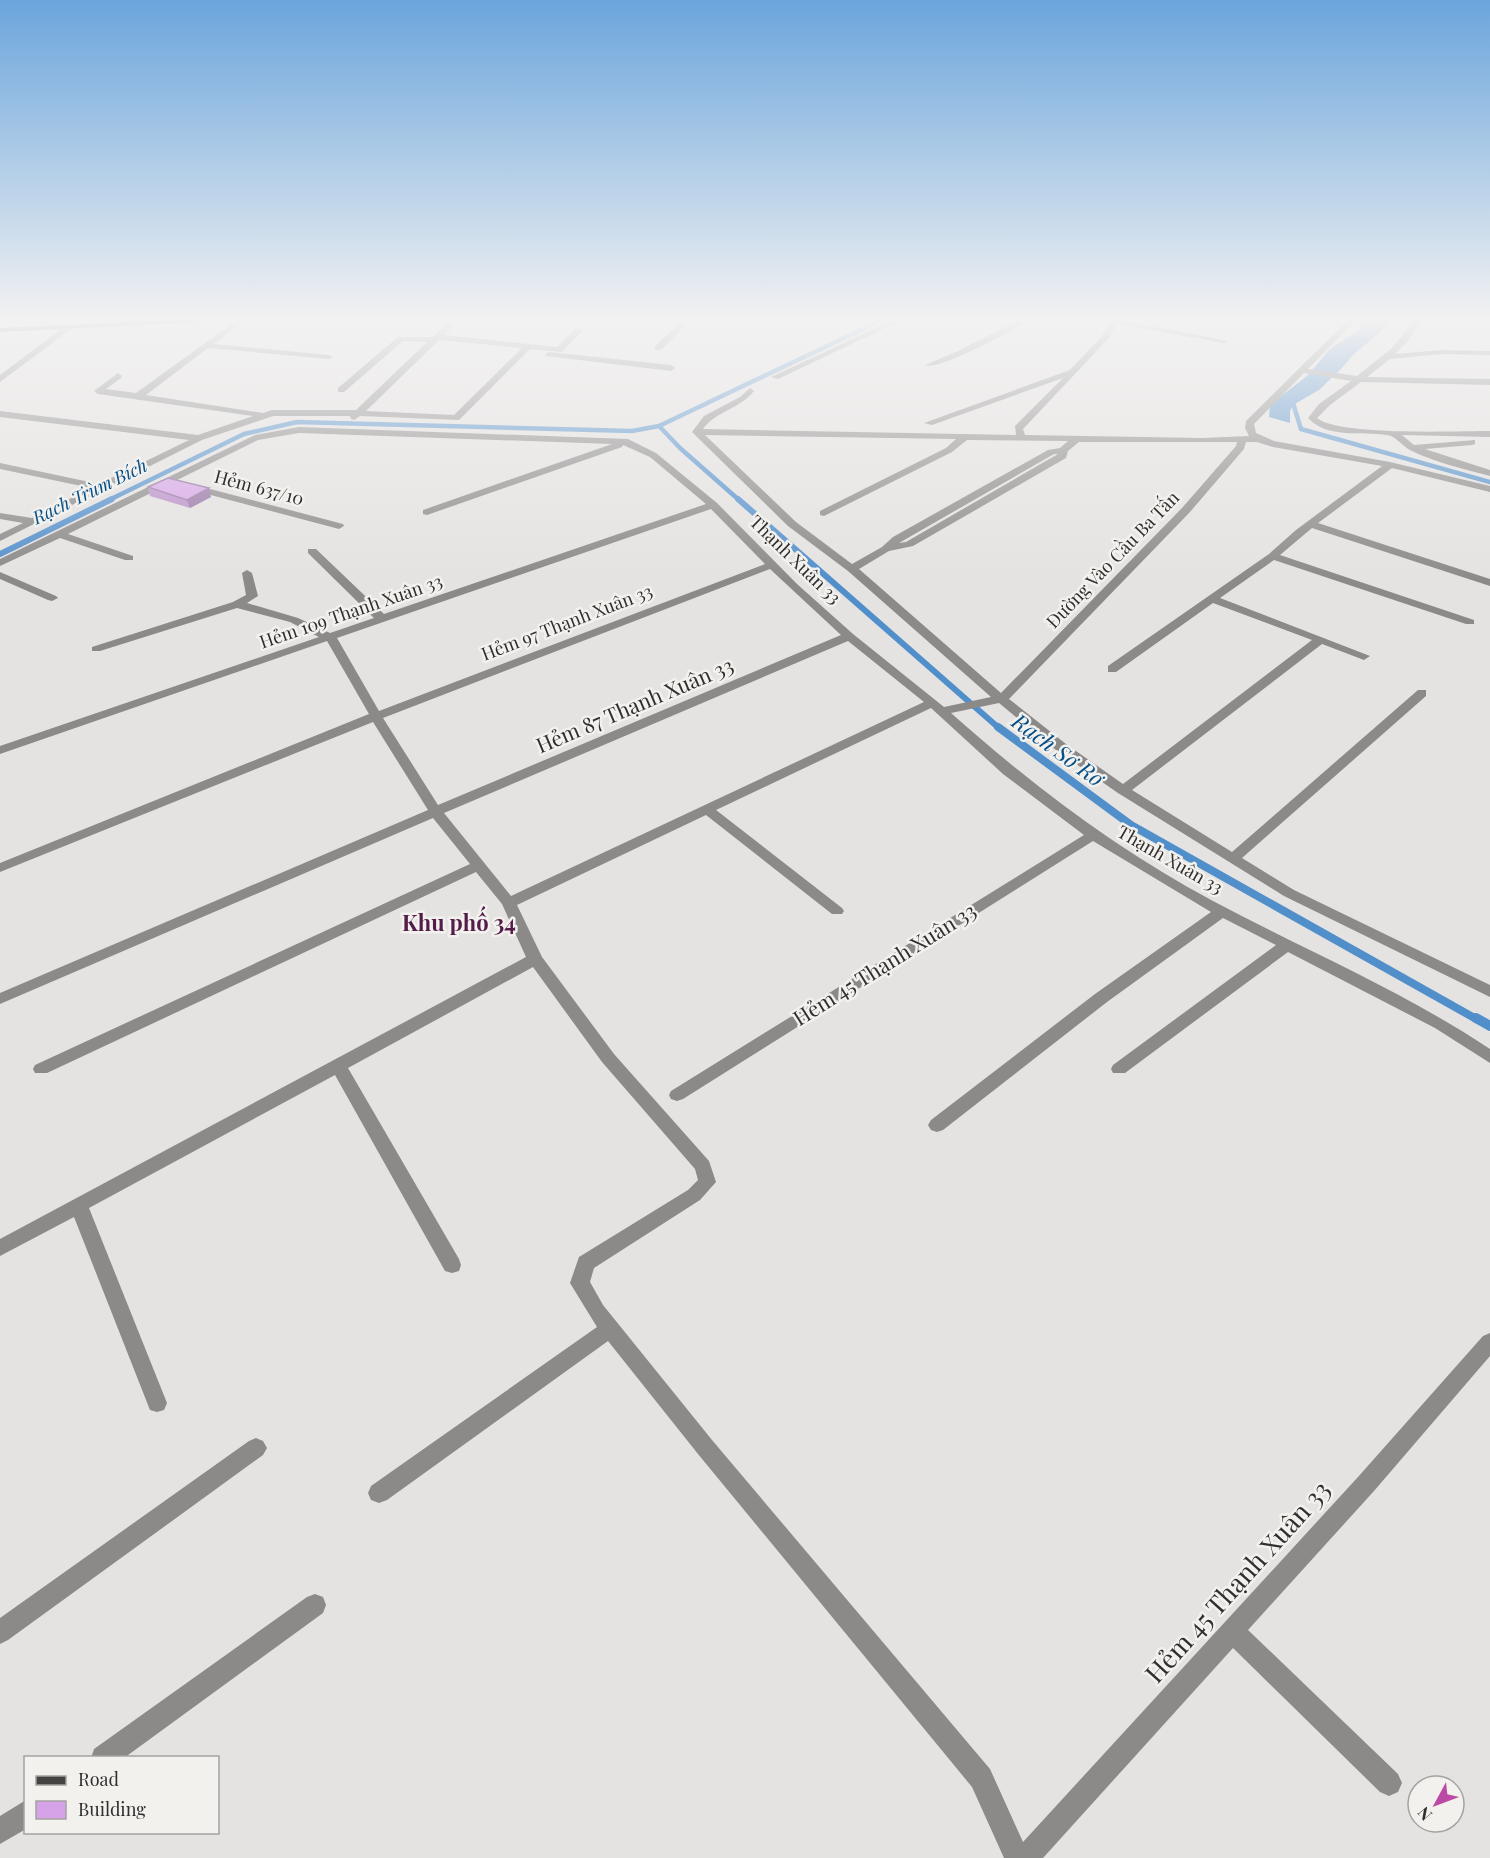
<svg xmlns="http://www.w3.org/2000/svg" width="1490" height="1858" viewBox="0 0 1490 1858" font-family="'Playfair Display',serif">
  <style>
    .water { fill: #518fcb }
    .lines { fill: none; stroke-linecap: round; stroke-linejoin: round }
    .stream-far3 { stroke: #518fcb; stroke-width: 4.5 }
    .stream-far2 { stroke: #518fcb; stroke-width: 6 }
    .stream-far1 { stroke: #518fcb; stroke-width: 8 }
    .stream { stroke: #518fcb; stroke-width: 10 }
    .minor { fill: #8b8a89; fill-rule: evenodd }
    .major { fill: #444341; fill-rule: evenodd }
    .wall { fill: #b98cc8 }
    .shaded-wall { fill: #9672a2 }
    .building { fill: #d7a3e8; stroke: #9672a2; stroke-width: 1.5 }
    .labels { text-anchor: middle; stroke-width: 5; stroke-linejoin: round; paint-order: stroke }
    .far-street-label { font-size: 18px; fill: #302f2e; stroke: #f2f1ee }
    .far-water-label { font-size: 18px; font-style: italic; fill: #064f87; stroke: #f2f1ee }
    .street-label { font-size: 21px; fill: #302f2e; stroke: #f2f1ee }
    .water-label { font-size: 22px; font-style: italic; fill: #064f87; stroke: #f2f1ee }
    .neighbourhood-label { font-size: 22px; font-weight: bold; fill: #541d49; stroke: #f2f1ee }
    .near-street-label { font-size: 26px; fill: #302f2e; stroke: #f2f1ee }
  </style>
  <rect width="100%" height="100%" fill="#e5e3e1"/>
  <path class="water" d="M1365 320H1390L1382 331 1354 354 1341 369 1319 390 1293 405 1290 411V423L1269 417 1270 405 1308 375 1330 349 1356 332Z"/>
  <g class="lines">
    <path class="stream-far3" d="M1296 396 1292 400 1301 429
      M659 426 680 448 739 500
      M1301 429 1490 482
      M109 500 244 434 297 422 632 431 659 426 882 320"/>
    <path class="stream-far2" d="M738 499 1000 729
      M0 554 112 499"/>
    <path class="stream-far1" d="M998 727 1131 825 1478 1020"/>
    <path class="stream" d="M1476 1018 1490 1026"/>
    <path class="minor" d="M237 320H245L214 344 329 355 333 357 329 359 208 348 146 395 263 413 272 410H356L427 342 403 341 344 392H338V388L398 337H432L451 320H459L444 335 557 347 576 328 583 330 562 352 530 349 459 420 360 416 354 420 351 419 350 416H273L202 440 0 541V534L23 523 0 519V513L32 518 91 488 0 469V463L99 484 189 440 0 417V411L198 435 253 416 98 394 94 391 118 373 122 376 121 378 106 389 136 393ZM439 340 522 348 454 415 366 411Z
      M683 320H691L661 350H655V346Z
      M893 320H902L778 379 771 377Z
      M1019 320H1028C1015 330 936 372 925 365L958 351Z
      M1104 320H1120L1228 341 1224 343 1117 324 1108 339 1023 429 1025 435 1202 438 1249 436 1245 428 1246 421 1348 320H1356L1308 369 1357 376 1393 347 1414 320H1422L1408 341 1395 354 1441 350 1490 351V355L1441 354 1390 359 1367 377 1490 379V385L1361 382 1330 405 1317 418C1339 436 1456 431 1490 431V437L1402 435 1414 445 1475 440V444L1472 445 1425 449 1490 470V476C1467 470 1431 461 1410 450 1402 446 1396 436 1387 435 1362 431 1327 439 1308 418L1319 404 1351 381 1304 373 1254 424 1256 433 1274 441 1390 462 1490 486V492L1392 468 1318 523 1490 579V586L1312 528 1280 555 1474 620V624H1466L1274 560 1220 598 1370 656 1364 660 1322 644 1132 790 1232 852 1418 690H1426V696L1242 858 1294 890 1490 985V997L1284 896 1118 793 1056 750 999 703 951 713C1032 785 1117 850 1213 901 1305 950 1403 991 1490 1049V1063L1435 1028 1288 952 1125 1073H1113L1111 1069 1113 1065 1276 945 1223 918 1107 1002 943 1130 937 1132 931 1130 928 1125 931 1120 1095 994 1211 912 1093 841 683 1099 677 1101 671 1099 669 1095 671 1091 1084 835 1003 774 931 708 716 810 842 908 844 911 842 914H832L706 815 517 905 542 957 614 1054 709 1161 716 1182 700 1200 594 1268 590 1282 603 1305 712 1440 990 1769 1023 1842 1358 1477 1483 1336 1490 1333V1356L1374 1491 1248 1630 1398 1774 1402 1783 1398 1792 1389 1796 1380 1792 1233 1648 1043 1858H1004L972 1787 698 1454 608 1341 387 1500 379 1503 371 1500 368 1493 371 1486 597 1327 570 1283 579 1257 688 1190 698 1180 695 1169 602 1062 533 967 348 1068 459 1259 461 1265 459 1271 452 1273 445 1271 335 1075 89 1208 167 1403 164 1410 157 1412 150 1410 74 1217 0 1256V1239L526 957 502 904 476 872 47 1073H35L33 1069 35 1065 470 864 433 818 0 1004V993L428 810 373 722 0 872V863L369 714 327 641 0 754V746L319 637 290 622 237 608 100 651H92V647L233 602 246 595 242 573 247 570 252 573 258 596 247 603 298 618 330 633 374 618 308 553V549H316L384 614 706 504 650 457 623 445 622 447 427 515 423 514V510L612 444 299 433 258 440 68 534 133 556V560H125L60 538 0 566V559L255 435 299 427 628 439 656 453 717 503 797 584 853 634 944 707 991 697 848 571 788 526 692 432 704 416 740 397 750 388 754 391C740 409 716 411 703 429L1016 435 1015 426 1063 378 932 425 924 423 1070 370 1102 336 1110 323ZM705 435 956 439 946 448 820 511V515L824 516 952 452 967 440 1068 441 1060 448 1048 450 893 537 882 547 852 564 796 522ZM1079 442H1237L1236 446 1182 508 1001 693 859 569 889 551 913 546 1066 458 1068 451ZM1246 442H1257L1273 447 1382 466 1296 530 1269 554 1108 666V672H1116L1213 603 1312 640 1123 784 1066 744 1009 699 1190 512 1244 449ZM1054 454H1058L906 542 899 543ZM711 509 765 564 379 711 337 638ZM770 569 841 635 438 805 383 718ZM848 641 924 702 511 896 444 813Z
      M68 324 75 326 0 382V375Z
      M549 352 671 365 675 368 671 371 546 356 545 354Z
      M191 484 343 524 344 526 339 529 188 489V485Z
      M0 572 56 596 58 598 52 601 48 600 0 579Z
      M256 1438 263 1441 267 1448 263 1455 8 1640 0 1644V1618L249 1441Z
      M315 1594 323 1597 326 1605 323 1613 124 1758H91L94 1749 307 1597Z
      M26 1800V1829L0 1844V1816Z"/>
    <path class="major" d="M161 320H204L200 322 0 332V328Z"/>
  </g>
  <path class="wall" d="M148 487 211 497 190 508 150 496Z"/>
  <path class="shaded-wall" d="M209 488 211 497 190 508 187 500Z"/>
  <path class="building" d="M168 478 209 488 187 500 148 487Z"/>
  <linearGradient id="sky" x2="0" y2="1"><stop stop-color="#6ba5dc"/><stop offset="0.55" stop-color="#f3f2f2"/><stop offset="1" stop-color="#f3f2f2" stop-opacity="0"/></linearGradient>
  <rect width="1490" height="580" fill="url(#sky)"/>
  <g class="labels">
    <g class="far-street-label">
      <text transform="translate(259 488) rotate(15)" y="6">Hẻm 637/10</text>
      <text transform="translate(795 560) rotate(44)" y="6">Thạnh Xuân 33</text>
      <text transform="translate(1113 560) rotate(-46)" y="6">Đường Vào Cầu Ba Tấn</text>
      <text transform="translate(351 612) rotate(-19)" y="6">Hẻm 109 Thạnh Xuân 33</text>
      <text transform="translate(567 623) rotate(-21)" y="6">Hẻm 97 Thạnh Xuân 33</text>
      <text transform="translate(1170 860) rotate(30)" y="6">Thạnh Xuân 33</text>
    </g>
    <g class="far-water-label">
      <text transform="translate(90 492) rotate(-26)" y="6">Rạch Trùm Bích</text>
    </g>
    <g class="street-label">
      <text transform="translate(635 706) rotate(-23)" y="7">Hẻm 87 Thạnh Xuân 33</text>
      <text transform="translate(885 965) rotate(-32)" y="7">Hẻm 45 Thạnh Xuân 33</text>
    </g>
    <g class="water-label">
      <text transform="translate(1058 750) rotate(36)" y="8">Rạch Sơ Rơ</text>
    </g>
    <g class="neighbourhood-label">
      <text x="459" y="931">Khu phố 34</text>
    </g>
    <g class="near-street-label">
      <text transform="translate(1238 1582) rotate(-48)" y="9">Hẻm 45 Thạnh Xuân 33</text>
    </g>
  </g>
  <rect x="24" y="1756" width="195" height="78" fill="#f2f1ee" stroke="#a4a3a1" stroke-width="1.5"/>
  <rect x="36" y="1776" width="30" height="9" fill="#444341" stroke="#a4a3a1" stroke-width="1.5"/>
  <text x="78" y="1786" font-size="18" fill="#302f2e">Road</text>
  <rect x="36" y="1801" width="30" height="18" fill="#d7a3e8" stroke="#a4a3a1" stroke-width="1.5"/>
  <text x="78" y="1816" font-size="18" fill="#302f2e">Building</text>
  <g transform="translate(1436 1804) rotate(229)"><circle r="28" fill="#f2f1ee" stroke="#a4a3a1" stroke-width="1.5"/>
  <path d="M0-4.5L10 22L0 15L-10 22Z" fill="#bc49a4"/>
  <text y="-9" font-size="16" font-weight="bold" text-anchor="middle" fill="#302f2e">N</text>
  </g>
</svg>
